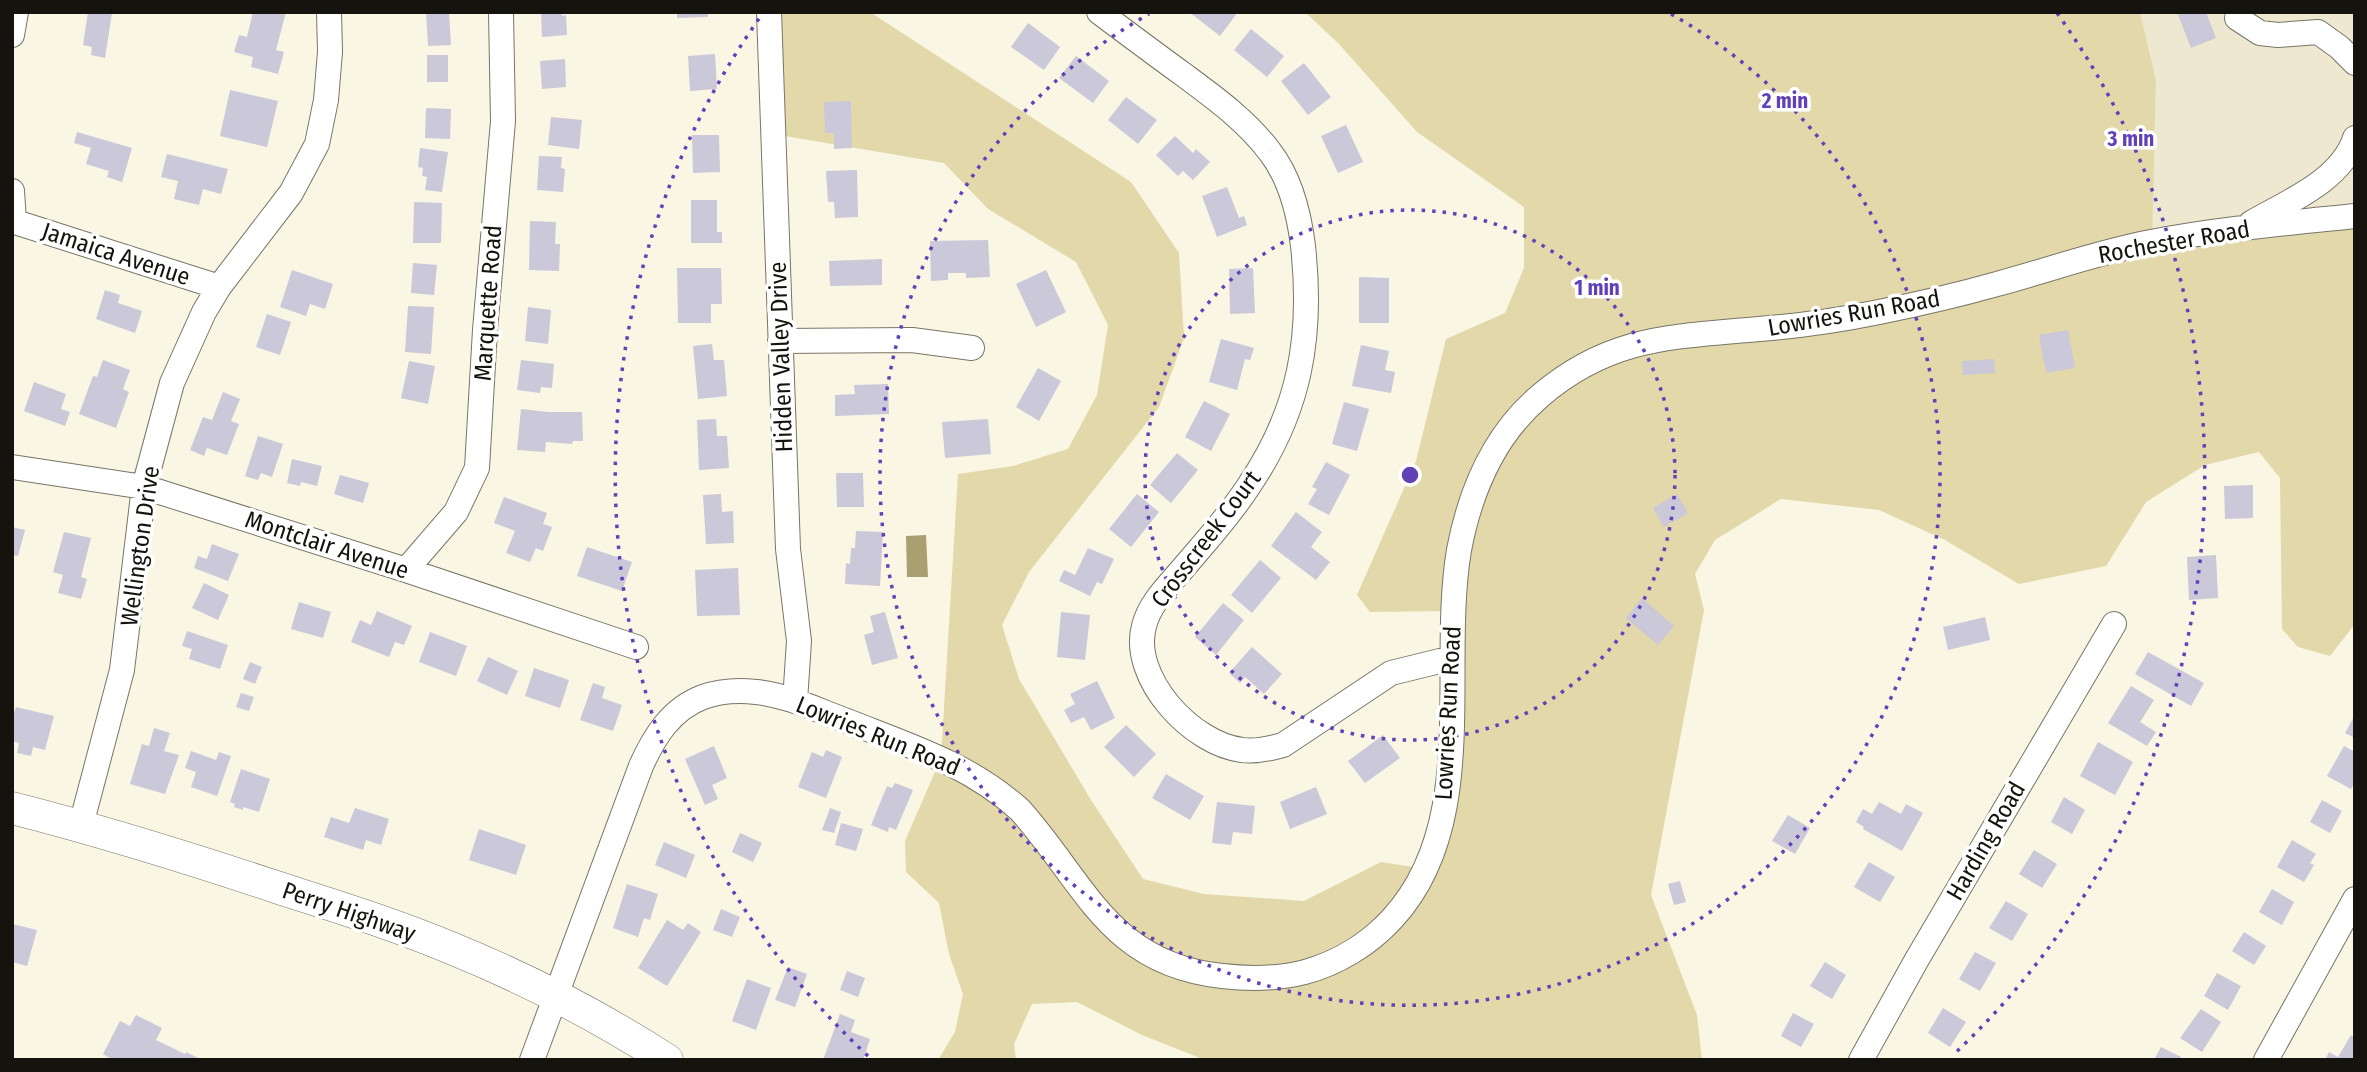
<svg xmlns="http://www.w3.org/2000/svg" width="2367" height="1072" viewBox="0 0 2367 1072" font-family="'Fira Sans Condensed',sans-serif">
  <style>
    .built { fill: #eee8d0 }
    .green { fill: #e2d8aa }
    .water { fill: #aa9f71 }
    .building { fill: #cac8d9 }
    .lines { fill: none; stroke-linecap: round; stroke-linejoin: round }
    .minor-casing { stroke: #787566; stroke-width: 26 }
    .major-casing { stroke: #787566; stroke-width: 33 }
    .minor { stroke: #fff; stroke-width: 24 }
    .major { stroke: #fff; stroke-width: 32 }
    .ring { fill: none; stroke: #6140b8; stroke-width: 3.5; stroke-dasharray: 3.5 7 }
    .labels { text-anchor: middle; stroke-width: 7; stroke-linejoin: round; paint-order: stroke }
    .street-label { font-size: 24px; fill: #14130d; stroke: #fff }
    .centre { fill: #6140b8; stroke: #fff; stroke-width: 3.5 }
    .ring-label { font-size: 21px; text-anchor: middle; font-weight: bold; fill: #6140b8; stroke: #fff; stroke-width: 7; stroke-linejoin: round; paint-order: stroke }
  </style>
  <rect width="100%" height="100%" fill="#faf6e4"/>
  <path class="built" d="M2140 12H2355V216L2151 242 2156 80Z"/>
  <path class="green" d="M769 12H870L1131 182 1179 253 1184 338 1159 407 1029 572 1002 625 1019 679 1091 800 1143 879 1204 894 1304 901 1381 862 1426 869 1434 851 1453 611 1370 612 1357 595 1416 461 1446 339 1505 313 1524 268V207L1417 132 1339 44 1305 12H2140L2156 80 2152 241 2355 216V624L2330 656 2298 647 2282 629 2280 478 2259 452 2205 465 2146 502 2106 566 2019 584 1945 540 1879 510 1781 499 1715 540 1695 574 1704 610 1651 895 1697 1015 1702 1060H1205L1142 1035 1077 1002 1032 1004 1014 1044 1016 1060H938L955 1032 963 994 949 954 939 903 906 872 905 841 941 758 958 474 1013 466 1068 449 1097 395 1108 325 1076 262 988 209 944 163 773 134Z"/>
  <path class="water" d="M926 535 928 577H907L906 536Z"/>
  <path class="building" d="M88 12 112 13 105 58 91 55 92 47 83 45Z
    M253 12H286L276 50 284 52 278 74 251 67 253 57 234 52 239 35 247 37Z
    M426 12H449L451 45 428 46Z
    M541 12H562V16L566 15 567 35 542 37Z
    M677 12H708V17L677 18Z
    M1189 12H1238L1220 36Z
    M2177 12H2206L2216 38 2191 48Z
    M1028 23 1060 47 1044 70 1011 47Z
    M1251 29 1284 56 1267 77 1234 50Z
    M715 54 717 89 690 91 688 56Z
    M427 55H448V82H427Z
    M1076 56 1109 81 1093 103 1059 78Z
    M565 59 566 87 542 89 540 61Z
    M1304 63 1331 97 1308 115 1281 81Z
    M230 90 278 101 267 147 220 136Z
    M1126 97 1157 120 1138 144 1108 120Z
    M851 101 852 148 834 149V133H825L824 102Z
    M426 108 451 109 450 139 425 138Z
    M551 117 582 120 579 149 548 145Z
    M1346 125 1363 162 1338 173 1321 136Z
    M77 132 132 148 122 182 107 177 109 171 86 164 91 148 74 143Z
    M692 135H719L720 172 693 173Z
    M1175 136 1193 153 1196 149 1210 162 1193 180 1183 171 1178 176 1156 155Z
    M420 148 448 152 442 192 425 190 427 177 422 176 423 168 418 167Z
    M167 154 228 169 221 194 203 189 199 205 174 199 178 181 161 177Z
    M539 156 562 157 561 168 565 169 563 192 537 190Z
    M857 170 858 217 835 218 834 202H828L826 171Z
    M1227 187 1239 218 1244 216 1247 225 1217 237 1202 196Z
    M691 200H717V232H722V243H691Z
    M414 202 442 203 441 243H413Z
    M530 221 556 222 555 244H560L559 271 529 270Z
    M988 240 990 277 966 278V273H948V280L931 281 930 241Z
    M882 259V285L830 286 829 261Z
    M413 263 437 265 434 295 411 293Z
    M677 268H721L722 304H711V323H678Z
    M1253 268 1255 313 1230 314 1229 269Z
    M292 270 333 284 325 309 310 304 306 316 280 307Z
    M1046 270 1066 312 1036 327 1016 284Z
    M1359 277 1389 278V323H1359Z
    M105 290 120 295 118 303 142 311 135 333 96 319Z
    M408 306 434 307 431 354 405 352Z
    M528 307 551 310 548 344 525 341Z
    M267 314 291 322 280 355 256 347Z
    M2068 330 2075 368 2046 373 2039 335Z
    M1221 339 1254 348 1250 360 1245 359 1237 390 1209 382Z
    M712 344 714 360H724L727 396 698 399 693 346Z
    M1361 345 1389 351 1385 370 1395 372 1391 393 1352 386Z
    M1994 359 1995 373 1963 375 1962 361Z
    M103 360 130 370 123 389 129 392 116 428 79 414 93 376 97 377Z
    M521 360 554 364 552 388 541 387 540 393 517 390Z
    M409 361 435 366 428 404 401 398Z
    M1038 368 1061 381 1039 421 1016 407Z
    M34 382 66 394 61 409 70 412 65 426 24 411Z
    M888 384 889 414 835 416V395L855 394 854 385Z
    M223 392 240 399 231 421 239 424 227 455 207 448 204 456 190 450 203 417 212 420Z
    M1204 401 1230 414 1211 451 1185 437Z
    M1344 402 1369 409 1357 451 1332 444Z
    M521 409 548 412H582L583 441H573L572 444 546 442 545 452 517 450Z
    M716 419 717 436H727L729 468 699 470 697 420Z
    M988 419 991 454 945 458 942 422Z
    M258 436 283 444 272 477 261 473 258 480 245 476Z
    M1177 453 1198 470 1171 503 1150 485Z
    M292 459 322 466 317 486 301 482 300 486 287 483Z
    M1326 462 1350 475 1329 515 1308 504 1317 489 1312 487Z
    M836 473H863L864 507H837Z
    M340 475 369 483 363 503 334 494Z
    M2253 485V518L2225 519 2224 486Z
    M721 494 722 512 733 511 734 543 706 544 703 495Z
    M1137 494 1159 512 1131 547 1109 529Z
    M1677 494 1688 513 1664 527 1653 508Z
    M504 497 547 513 543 524 552 527 543 551 536 548 530 562 506 553 515 531 494 523Z
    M1296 512 1322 532 1311 547 1330 562 1316 580 1271 546Z
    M12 527 25 530 18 556 12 555Z
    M856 531 883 532 880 586 845 584 846 563 850 564 851 548H855Z
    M64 532 91 538 81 577 87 579 81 599 58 593 63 575 53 572Z
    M212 544 239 554 228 581 194 568 198 556 207 559Z
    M587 547 632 562 622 591 577 576Z
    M1088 548 1114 559 1102 584 1097 582 1090 596 1059 581 1064 570 1075 575Z
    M2216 555 2218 598 2189 600 2187 557Z
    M1260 560 1281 578 1252 613 1231 595Z
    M738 568 740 615 697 616 695 570Z
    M204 583 229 595 218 620 192 608Z
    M1642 598 1674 626 1658 645 1626 618Z
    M299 602 331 612 323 638 291 629Z
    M1223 603 1244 620 1216 655 1195 637Z
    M377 611 412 626 404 645 395 642 389 657 351 642 360 620 371 625Z
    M885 612 898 658 872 665 864 635 874 632 870 616Z
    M1061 612 1090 615 1085 660 1057 657Z
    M1985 617 1990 640 1948 650 1943 627Z
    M187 631 228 645 220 669 189 659 192 649 182 646Z
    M430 632 467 646 456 676 419 662Z
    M1252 647 1282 674 1264 694 1245 677 1240 683 1229 673Z
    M2148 652 2204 683 2191 706 2135 674Z
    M488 657 518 671 507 695 477 681Z
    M250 662 262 667 255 684 243 679Z
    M534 668 569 680 560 708 525 696Z
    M1097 681 1115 718 1091 730 1084 717 1071 723 1064 710 1075 704 1070 694Z
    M593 683 605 687 602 698 622 705 613 731 580 720Z
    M2131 686 2154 700 2140 722 2156 732 2147 746 2108 723Z
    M241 693 254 697 249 711 236 707Z
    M16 707 54 716 45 750 33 747 31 756 17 753 19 743 12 741V720Z
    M2355 715V738L2345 733Z
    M1126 725 1156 754 1134 777 1104 747Z
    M154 728 170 733 164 751 179 755 165 794 130 784 142 744 149 746Z
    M1383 735 1400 758 1365 783 1348 761Z
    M2098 742 2133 762 2115 795 2080 776Z
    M714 746 727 778 712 785 718 799 705 805 685 759Z
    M2344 746 2355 752V782L2351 789 2327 776Z
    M826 750 842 757 826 798 798 787 812 752 823 757Z
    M191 751 216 760 219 752 231 756 217 796 191 787 196 772 185 768Z
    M241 769 270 779 259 812 243 807V810L234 807 235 804 230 802Z
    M1166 774 1204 796 1190 820 1152 798Z
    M895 783 913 790 896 830 889 827 888 832 871 825 887 786 892 788Z
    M1316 787 1327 814 1290 829 1280 802Z
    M2064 797 2085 810 2072 834 2051 822Z
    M2322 800 2342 811 2330 833 2310 822Z
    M1217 802 1255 806 1252 834 1233 832 1231 845 1212 843Z
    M1879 802 1901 814 1906 804 1923 813 1902 851 1863 829 1864 827 1856 822 1863 809 1872 814Z
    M355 808 389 819 381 845 366 840 363 850 324 837 331 817 349 823Z
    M830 808 841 812 834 833 822 830Z
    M1788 815 1810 828 1795 854 1772 841Z
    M841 823 863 829 856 851 835 845Z
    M479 829 526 845 516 875 469 860Z
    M740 833 762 843 753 862 732 852Z
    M2292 840 2316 854 2310 863 2314 865 2304 882 2277 867Z
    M664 842 695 855 686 878 655 865Z
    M2034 850 2057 864 2042 888 2019 874Z
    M1869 862 1895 877 1880 902 1854 887Z
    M1680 881 1686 902 1674 905 1668 884Z
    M627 884 658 894 650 920 644 918 638 937 613 928Z
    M2272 889 2294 902 2282 925 2259 912Z
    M2006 901 2028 914 2012 941 1989 928Z
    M721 909 740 917 732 937 713 930Z
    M667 920 683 930 688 923 701 932 667 986 638 968Z
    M12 924 37 930 27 966 12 962Z
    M2244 932 2266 946 2254 965 2232 951Z
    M1975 952 1996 963 1980 991 1959 979Z
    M1825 962 1846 975 1832 999 1810 986Z
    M788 967 807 974 795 1007 775 1000Z
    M847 971 865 978 858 997 840 990Z
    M2217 973 2241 986 2228 1010 2204 996Z
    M747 979 771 988 756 1030 732 1021Z
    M1943 1008 1966 1022 1950 1047 1928 1033Z
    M2201 1009 2221 1022 2202 1052 2180 1038Z
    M1793 1013 1814 1024 1801 1047 1781 1036Z
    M840 1014 855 1020 851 1032 870 1039 863 1060H823Z
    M136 1015 162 1028 156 1040 185 1054 186 1052 202 1060H113L103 1054 120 1021 130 1026Z
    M2351 1035 2355 1038V1060H2325L2329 1052 2338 1057Z
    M2161 1047 2181 1057 2180 1060H2154Z"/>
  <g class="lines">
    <defs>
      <path id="minor" d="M769 12 788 549 799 641 795 701
        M1099 12C1127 33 1155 54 1184 75 1215 98 1247 121 1270 152 1291 179 1299 213 1303 246 1313 337 1300 411 1248 487 1230 515 1207 540 1185 566 1170 584 1150 602 1144 626 1130 678 1192 744 1242 750 1256 752 1269 749 1283 745L1391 673 1452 658
        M2237 18 2260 33 2278 35 2318 32 2339 47 2355 63
        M12 35 16 12
        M12 191 14 221
        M12 221 219 287
        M2251 223C2287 202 2341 181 2355 138
        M780 341 912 340 972 348
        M12 467 144 487 406 570 636 647
        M406 570 456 512 477 468 485 330 503 121 501 12
        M81 825 122 670 144 487 172 383 204 312 219 287 291 193 317 144 326 100 330 52 329 12
        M532 1060 641 766C654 737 671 709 703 697 720 691 738 690 756 692 787 695 817 710 847 721 910 746 969 764 1020 810 1086 884 1109 964 1222 976 1249 979 1278 979 1305 972 1338 963 1369 944 1392 919 1481 823 1439 669 1459 550 1470 492 1494 435 1540 396 1610 336 1673 337 1759 329 1799 326 1840 320 1879 312 1919 304 1958 295 1997 284 2049 270 2098 252 2151 242 2218 229 2287 223 2355 216
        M1861 1060 1916 961 2114 624
        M2266 1060 2355 899"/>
      <path id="major" d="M12 808C102 831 189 858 276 887 335 906 394 924 451 948 527 979 599 1016 667 1060"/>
    </defs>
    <use href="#minor" class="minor-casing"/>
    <use href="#major" class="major-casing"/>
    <use href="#minor" class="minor"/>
    <use href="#major" class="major"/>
  </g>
  <g class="ring">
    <circle cx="1410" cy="475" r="265"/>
    <path d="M1671 14A530 530 0 1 1 1149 14"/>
    <path d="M868 1056A795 795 0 0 1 763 13M2057 13A795 795 0 0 1 1952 1056"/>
  </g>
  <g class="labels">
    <g class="street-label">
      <text transform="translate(2174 242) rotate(-10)" y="8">Rochester Road</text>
      <text transform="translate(116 254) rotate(18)" y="8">Jamaica Avenue</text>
      <text transform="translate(488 303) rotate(-86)" y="8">Marquette Road</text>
      <text transform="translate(1854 313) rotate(-10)" y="8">Lowries Run Road</text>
      <text transform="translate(781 357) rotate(-92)" y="8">Hidden Valley Drive</text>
      <text transform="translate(1206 539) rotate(-53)" y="8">Crosscreek Court</text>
      <text transform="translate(327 545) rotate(18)" y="8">Montclair Avenue</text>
      <text transform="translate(140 546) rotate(-82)" y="8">Wellington Drive</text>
      <text transform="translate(1448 713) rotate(-87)" y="8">Lowries Run Road</text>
      <text transform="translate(878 736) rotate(22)" y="8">Lowries Run Road</text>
      <text transform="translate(1986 841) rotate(-60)" y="8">Harding Road</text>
      <text transform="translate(349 912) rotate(19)" y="8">Perry Highway</text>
    </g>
  </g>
  <circle cx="1410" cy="475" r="10" class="centre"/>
  <g class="ring-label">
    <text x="1785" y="108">2 min</text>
    <text x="2131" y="146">3 min</text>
    <text x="1597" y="295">1 min</text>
  </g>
  <rect width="2367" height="1072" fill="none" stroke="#14130d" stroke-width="28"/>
</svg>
